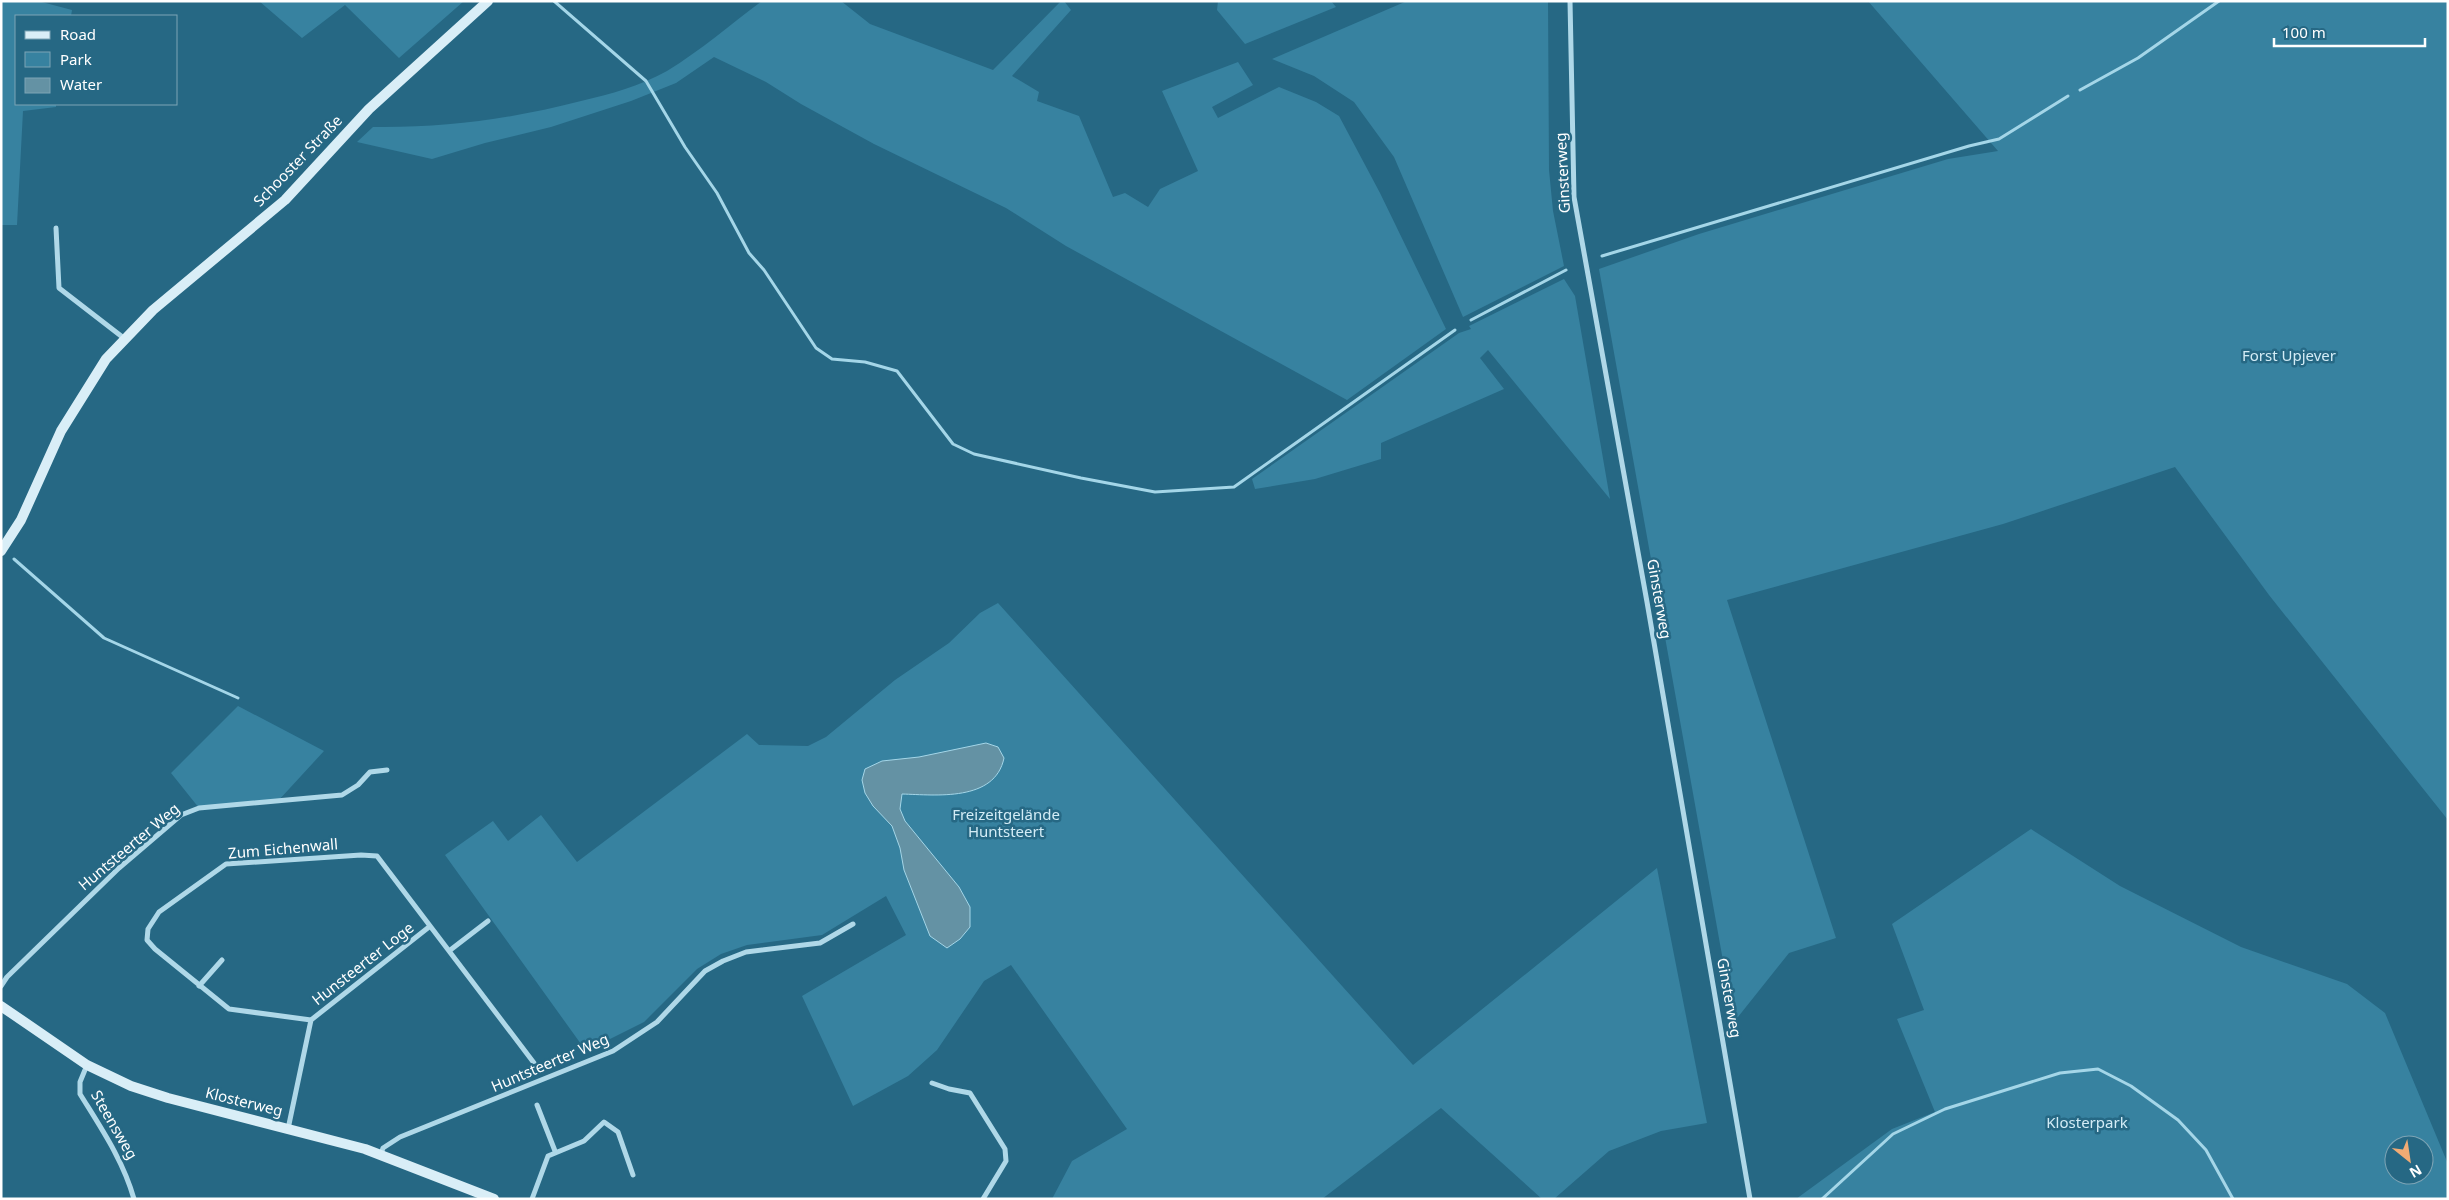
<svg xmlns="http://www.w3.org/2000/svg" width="2449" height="1200" viewBox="0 0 2449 1200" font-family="'Noto Sans',sans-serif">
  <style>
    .green { fill: #3782a0; fill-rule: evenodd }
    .water { fill: #6492a4; stroke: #a4d6e8 }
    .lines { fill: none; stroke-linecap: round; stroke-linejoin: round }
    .stream { stroke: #a4d6e8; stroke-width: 3 }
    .street { stroke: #afd8e8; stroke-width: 5 }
    .secondary { stroke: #d9eef7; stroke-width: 10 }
    .labels { text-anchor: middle; stroke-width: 5; stroke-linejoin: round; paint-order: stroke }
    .street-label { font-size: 15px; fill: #fff; stroke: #266884 }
    .park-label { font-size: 15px; fill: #d3ecf6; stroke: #266884 }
  </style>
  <rect width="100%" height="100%" fill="#266884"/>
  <path class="green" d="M1 1H38L72 10 71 16H16V104H56V107L23 111 17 225H1Z
    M259 1H464L399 58 345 5 302 38Z
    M762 1H841L870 24 993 70 1061 1H1064L1071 10 1012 76 1039 92 1037 101 1079 116 1113 197 1125 193 1148 207 1160 189 1198 171 1162 91 1238 62 1253 85 1212 107 1218 118 1279 87 1316 102 1339 116 1380 193 1446 329 1347 400 1066 246 1006 208 874 144 801 104 766 82 714 57 676 83 631 101 551 127 485 143 432 159 357 142 373 127C445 128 511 119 581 101 611 94 640 86 667 71 700 51 731 24 762 1Z
    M1218 1H1331L1336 7 1245 44 1217 10Z
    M1407 1H1548L1549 170 1553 211 1564 266 1463 317 1394 157 1354 102 1314 76 1272 59Z
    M1868 1H2448V820L2269 595 2175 467 2003 524 1727 600 1836 938 1789 953 1734 1022 1599 269 1699 234 1948 159 1998 151Z
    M1564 279 1575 296 1610 499 1488 350 1480 358 1504 389 1381 443V459L1315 479 1255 489 1252 479 1459 333 1471 329 1469 326Z
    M998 603 1413 1065 1657 868 1707 1123 1661 1131 1609 1151 1554 1199H1542L1441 1108 1322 1199H1052L1072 1161 1127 1129 1011 965 984 981 937 1050 908 1076 853 1106 802 996 906 935 886 896 822 935 747 945 721 954 697 969 644 1022 586 1051 445 855 493 821 508 841 541 815 577 862 747 734 759 745 808 746 826 737 895 680 949 643 980 613Z
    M238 706 324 751 278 801 199 808 171 773Z
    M2031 829 2120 886 2241 947 2347 984 2385 1013 2448 1164V1199H1796L1892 1129 1935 1112 1897 1019 1924 1010 1892 924ZM2394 1145H2424V1175H2394Z"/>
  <path class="water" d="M986 743 998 747 1004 758C995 802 936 795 902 794L900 809 905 821 959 887 970 907V927L960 939 947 948 930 936 904 870 900 848 892 826 873 806 865 793 862 780 865 769 882 761 919 757Z"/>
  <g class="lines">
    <path class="stream" d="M554 1 646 81 685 147 717 193 749 253 764 270 816 348 832 359 865 362 897 371 953 444 974 454 1081 478 1155 492 1234 487 1455 330
      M2080 90 2138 58 2219 1
      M1602 256 1969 146 1999 139 2068 96
      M1471 320 1566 270
      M14 559 104 638 238 698
      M1822 1199 1893 1134 1945 1109 2060 1073 2098 1069 2131 1086 2178 1120 2206 1150 2233 1199"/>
    <path class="street" d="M1570 1 1574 197 1647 602 1750 1199
      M56 228 59 288 125 339
      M449 951 488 921
      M1 986 7 977 119 868 181 815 199 808 342 795 358 785 370 772 387 770
      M199 986 222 960
      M311 1020 429 927
      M87 1065 80 1082V1094C101 1128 123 1160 134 1199
      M932 1083 949 1089 970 1093 1005 1149 1006 1161 983 1199
      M537 1105 555 1151
      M288 1129 311 1020 229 1009 155 949 147 940 148 929 159 912 226 864 361 855 377 856 534 1063
      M381 1154 383 1148 400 1137 613 1051 657 1022 705 971 723 961 746 952 820 943 853 924
      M532 1199 548 1156 584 1141 604 1122 618 1132 633 1175"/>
    <path class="secondary" d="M1 551 21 520 61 431 106 359 153 310 285 200 369 109 488 1
      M1 1006 87 1065 131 1086 168 1098 365 1149 494 1199"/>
  </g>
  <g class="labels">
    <g class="street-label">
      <text transform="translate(298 161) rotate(-46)" y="5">Schooster Straße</text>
      <text transform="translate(1563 173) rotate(-93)" y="5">Ginsterweg</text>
      <text transform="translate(1659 599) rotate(80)" y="5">Ginsterweg</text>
      <text transform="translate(129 847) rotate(-40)" y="5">Huntsteerter Weg</text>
      <text transform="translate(283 849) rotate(-5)" y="5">Zum Eichenwall</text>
      <text transform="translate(363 964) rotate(-38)" y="5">Hunsteerter Loge</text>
      <text transform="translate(1729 998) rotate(80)" y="5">Ginsterweg</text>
      <text transform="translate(550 1063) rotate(-23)" y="5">Huntsteerter Weg</text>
      <text transform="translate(244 1102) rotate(14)" y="5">Klosterweg</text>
      <text transform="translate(114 1125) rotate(60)" y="5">Steensweg</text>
    </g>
    <g class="park-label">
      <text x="2289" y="361">Forst Upjever</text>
      <text x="1006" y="820">Freizeitgelände<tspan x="1006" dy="17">Huntsteert</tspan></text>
      <text x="2087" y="1128">Klosterpark</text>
    </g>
  </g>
  <rect width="2449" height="1200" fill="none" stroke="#ffffff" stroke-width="5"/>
  <rect x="15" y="15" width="162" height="90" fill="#266884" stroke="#7da4b5"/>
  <rect x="25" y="31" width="25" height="8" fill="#d9eef7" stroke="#7da4b5"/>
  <text x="60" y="40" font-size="15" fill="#ffffff">Road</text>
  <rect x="25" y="52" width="25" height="15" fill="#3782a0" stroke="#7da4b5"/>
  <text x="60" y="65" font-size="15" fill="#ffffff">Park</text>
  <rect x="25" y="78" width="25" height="15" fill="#6492a4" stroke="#7da4b5"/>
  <text x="60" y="90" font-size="15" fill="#ffffff">Water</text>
  <g transform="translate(2409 1160) rotate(150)"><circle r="24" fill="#266884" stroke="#7da4b5"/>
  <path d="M0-4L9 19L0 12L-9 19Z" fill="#f1ab74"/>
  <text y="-8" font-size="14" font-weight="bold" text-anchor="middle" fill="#ffffff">N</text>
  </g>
  <path d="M2274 38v8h151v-8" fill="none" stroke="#ffffff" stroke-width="2.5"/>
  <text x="2282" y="38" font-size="15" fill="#ffffff" stroke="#266884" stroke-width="4" paint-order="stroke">100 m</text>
</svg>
